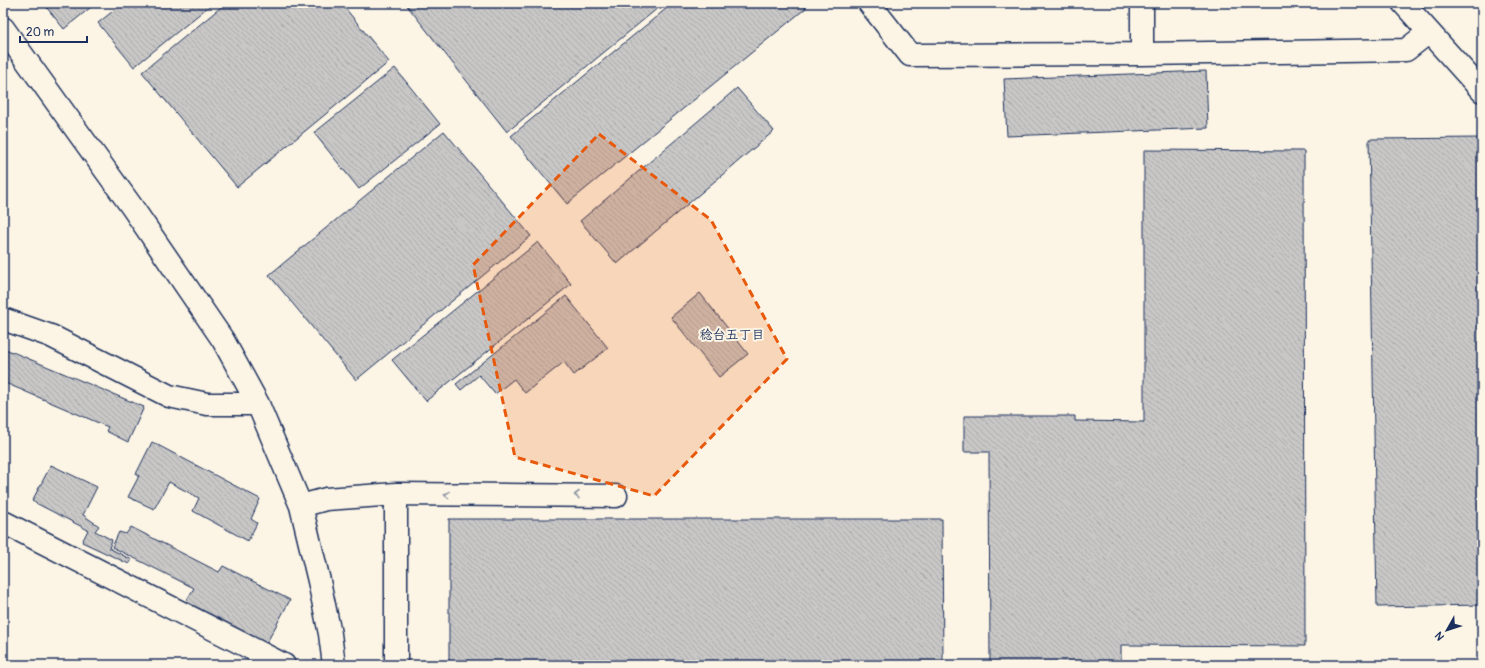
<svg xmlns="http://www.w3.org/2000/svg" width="1485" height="668" viewBox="0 0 1485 668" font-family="Pangolin,'Klee One',sans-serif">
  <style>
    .building { fill: url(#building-back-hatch); stroke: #1b2f5e }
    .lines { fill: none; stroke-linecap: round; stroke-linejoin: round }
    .minor-casing { stroke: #1b2f5e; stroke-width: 25 }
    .minor { stroke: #fcf5e5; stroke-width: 22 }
    .oneway { stroke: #8c92a2 }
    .marked { fill: #e8590c; fill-opacity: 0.2; stroke: #e8590c; stroke-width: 3; stroke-dasharray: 8 5; stroke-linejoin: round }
    .labels { text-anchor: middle; stroke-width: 4; stroke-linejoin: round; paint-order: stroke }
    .neighbourhood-label { font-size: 13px; font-weight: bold; fill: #1b2f5e; stroke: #fcf5e5 }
  </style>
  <defs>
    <pattern id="building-back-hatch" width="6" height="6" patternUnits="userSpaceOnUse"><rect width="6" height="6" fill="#c8c7c6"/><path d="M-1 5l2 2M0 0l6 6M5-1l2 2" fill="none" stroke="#ababac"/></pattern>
  </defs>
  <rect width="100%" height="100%" fill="#fcf5e5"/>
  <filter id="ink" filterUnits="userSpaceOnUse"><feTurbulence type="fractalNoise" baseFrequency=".025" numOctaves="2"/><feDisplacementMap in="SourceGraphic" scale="8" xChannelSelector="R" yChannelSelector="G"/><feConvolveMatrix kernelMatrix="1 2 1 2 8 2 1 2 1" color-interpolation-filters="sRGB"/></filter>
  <g filter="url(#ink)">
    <path class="building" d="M43 3H96L64 29Z
      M123 3H213L134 67 98 23Z
      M226 3H341L389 62 237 187 142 72Z
      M405 3H664L507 132Z
      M673 3H803L806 8 567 204 511 136Z
      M395 68 440 124 359 189 314 133Z
      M1206 71 1208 128 1007 136 1004 79Z
      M737 88 774 131 617 264 580 221Z
      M444 131 531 236 356 380 269 275Z
      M1482 138V605L1377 607 1369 139Z
      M1144 150 1304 151 1305 646 1121 645V665H990L989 452H964V416H1075V421L1144 422Z
      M538 242 571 284 426 401 392 360Z
      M700 293 748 354 719 377 671 317Z
      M566 296 608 348 574 375 564 362 525 393 514 379 495 394 479 375 461 390 456 384Z
      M3 348 144 407 128 442 106 431 108 427 3 382Z
      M152 442 260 499 251 519 257 523 248 541 193 511 199 498 169 482 154 509 128 497 139 476 136 474Z
      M51 465 97 487 83 515 99 526 95 531 112 540 109 548 132 560 129 564 82 542 88 530 32 501Z
      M449 519H942L943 665H449Z
      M131 527 219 572 223 566 290 600 266 644 185 603 194 588 112 547 119 532 126 534Z"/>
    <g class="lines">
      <defs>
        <path id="minor" d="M869 3 910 55 1142 54 1406 50 1429 32
          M1403 3 1482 91
          M3 28 132 207 223 340 258 404 301 506 319 581 330 634 334 665
          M1142 54V3
          M3 319 51 336 169 396 207 404H258
          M396 494 616 496
          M301 506 326 499 396 494V665
          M3 522 284 665"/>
      </defs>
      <use href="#minor" class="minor-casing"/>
      <use href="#minor" class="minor"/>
    </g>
    <defs><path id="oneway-chevron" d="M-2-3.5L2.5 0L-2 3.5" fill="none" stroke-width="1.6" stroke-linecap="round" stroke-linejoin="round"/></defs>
    <g class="oneway">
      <use href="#oneway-chevron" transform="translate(447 495) rotate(-180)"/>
      <use href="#oneway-chevron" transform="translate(577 495) rotate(-180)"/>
    </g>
  </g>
  <path class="marked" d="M599 134 711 220 787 359 654 496 515 457 473 265Z"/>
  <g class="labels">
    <g class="neighbourhood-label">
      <text x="732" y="339">稔台五丁目</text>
    </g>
  </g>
  <rect width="1485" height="668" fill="none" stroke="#fcf5e5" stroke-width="16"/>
  <rect x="8" y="8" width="1469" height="652" fill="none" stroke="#1b2f5e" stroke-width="1.5" filter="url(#ink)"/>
  <g transform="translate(1447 630) rotate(231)" stroke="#fcf5e5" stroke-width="3" paint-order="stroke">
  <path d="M0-3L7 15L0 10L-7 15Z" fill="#1b2f5e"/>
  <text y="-6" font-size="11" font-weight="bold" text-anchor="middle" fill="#1b2f5e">N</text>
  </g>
  <path d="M20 36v6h67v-6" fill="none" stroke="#1b2f5e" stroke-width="2"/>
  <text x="26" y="36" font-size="12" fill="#1b2f5e" stroke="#fcf5e5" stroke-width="3" paint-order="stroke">20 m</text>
</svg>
